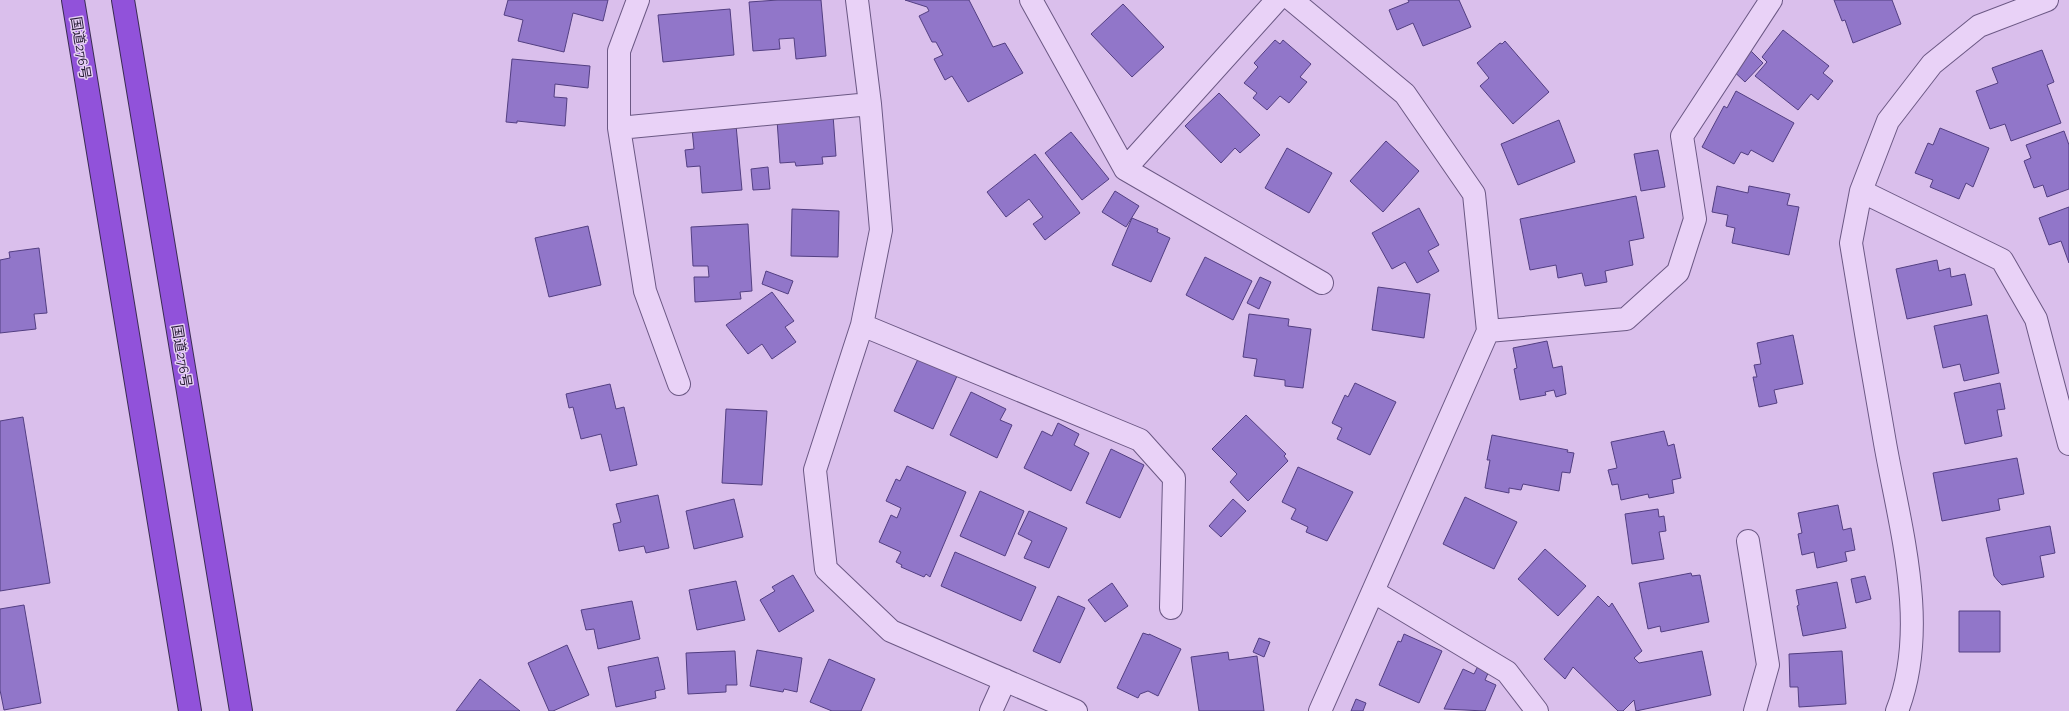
<svg xmlns="http://www.w3.org/2000/svg" width="2069" height="711" viewBox="0 0 2069 711" font-family="'Zilla Slab','Noto Sans JP',serif">
  <style>
    .building { fill: #9176c9; stroke: #533f82 }
    .lines { fill: none; stroke-linecap: round; stroke-linejoin: round }
    .street-casing { stroke: #6b5884; stroke-width: 24 }
    .highway-casing { stroke: #3a2d52; stroke-width: 24 }
    .street { stroke: #e9d2f7; stroke-width: 22 }
    .highway { stroke: #9152da; stroke-width: 22 }
    .labels { text-anchor: middle; stroke-width: 3; stroke-linejoin: round; paint-order: stroke }
    .street-label { font-size: 14px; fill: #261c34; stroke: #e5cff4 }
  </style>
  <rect width="100%" height="100%" fill="#dabfec"/>
  <path class="building" d="M508 0H608L603 21 573 13 564 52 518 41 523 20 504 15Z
    M778 0H821L826 56 796 59 794 38 779 39 780 49 753 51 749 2Z
    M905 0H969L993 47 1005 43 1023 73 968 102 952 76 945 80 934 59 943 55 936 42H932L919 16 929 11 927 7Z
    M1408 0H1459L1471 27 1423 46 1413 23 1397 30 1389 10 1409 2Z
    M1834 0H1892L1901 24 1853 43 1845 20 1842 21Z
    M1123 4 1164 47 1132 77 1091 34Z
    M730 9 734 55 663 62 658 15Z
    M1783 30 1829 66 1823 73 1833 81 1818 100 1811 94 1798 110 1755 76 1767 62 1762 57Z
    M1275 40 1280 44 1283 40 1311 64 1300 77 1307 82 1289 103 1280 96 1267 110 1253 98 1257 93 1244 83 1258 67 1254 63Z
    M1505 41 1549 92 1513 124 1480 86 1489 78 1477 63 1500 43 1502 44Z
    M1745 45 1763 63 1745 82 1727 65Z
    M2042 50 2054 82 2047 85 2061 123 2011 141 2005 124 1990 129 1976 91 1998 83 1992 68Z
    M512 59 590 66 588 88 555 84 554 97 567 98 565 126 517 121V123L506 122Z
    M1736 91 1794 123 1773 162 1751 150 1748 155 1741 152 1734 164 1702 147 1724 106 1727 108Z
    M1219 93 1260 135 1240 153 1235 148 1221 163 1185 126Z
    M833 115 836 156 822 157 823 164 796 166 795 162 780 163 777 120Z
    M1559 120 1575 162 1518 185 1501 144Z
    M736 125 742 190 702 193 700 166 687 167 685 150 694 149 692 129Z
    M1940 128 1989 148 1973 187 1966 183 1959 199 1930 187 1933 180 1915 173 1928 143 1933 145Z
    M2064 131 2069 145V189L2047 197 2043 185 2034 188 2024 161 2031 158 2026 145Z
    M1071 132 1109 179 1082 200 1045 153Z
    M1386 141 1419 171 1383 212 1350 181Z
    M1287 148 1332 173 1309 213 1265 188Z
    M1658 150 1665 187 1641 191 1634 154Z
    M1035 154 1080 213 1045 240 1033 224 1043 217 1029 199 1006 217 987 192Z
    M768 167 770 189 753 190 751 169Z
    M1717 186 1748 193 1749 186 1790 194 1787 205 1799 207 1789 255 1732 243 1735 228 1726 226 1728 215 1712 212Z
    M1115 191 1139 206 1126 227 1102 212Z
    M1636 196 1644 238 1629 241 1633 265 1605 271 1607 282 1585 286 1582 273 1558 278 1556 265 1530 270 1520 219Z
    M2069 207V263L2061 241 2049 245 2039 218Z
    M1419 208 1439 245 1428 251 1439 271 1417 283 1405 262 1392 269 1372 233Z
    M792 209 839 211 838 257 791 256Z
    M1132 218 1158 229 1157 232 1170 238 1151 282 1112 265Z
    M748 224 752 291 740 292 741 299 695 302 694 277H709L708 266H693L691 227Z
    M588 226 601 285 549 297 535 238Z
    M39 248 47 313 34 314 36 329 0 333V260L10 258 9 252Z
    M1205 257 1252 281 1233 320 1186 295Z
    M1937 260 1939 271 1950 268 1951 277 1965 274 1972 305 1907 319 1896 269Z
    M766 271 793 281 788 294 762 284Z
    M1260 277 1271 282 1259 309 1247 303Z
    M1378 287 1430 294 1424 338 1372 330Z
    M772 292 794 321 785 327 796 342 772 359 762 344 748 354 726 325Z
    M1249 314 1289 319 1288 326 1311 329 1303 388 1285 386V380L1254 376 1257 359 1243 357Z
    M1987 315 1999 373 1964 381 1960 364 1943 368 1934 326Z
    M1793 335 1803 384 1774 390 1777 403 1759 407 1753 377H1757L1754 365 1761 364 1757 343Z
    M1547 341 1553 368 1562 366 1566 394 1556 397 1554 390 1545 392 1546 395 1520 400 1514 369 1517 368 1513 348Z
    M918 359 957 376 933 429 894 411Z
    M1355 383 1396 402 1370 455 1337 439 1342 428 1332 423 1345 395 1348 397Z
    M2000 383 2005 409 1997 410 2002 436 1965 444 1954 393Z
    M610 384 616 409 624 407 637 465 610 471 601 434 581 439 573 407 569 408 566 394Z
    M971 392 1006 409 1000 420 1012 425 997 458 950 435Z
    M726 409 767 411 762 485 722 483Z
    M1246 415 1286 454 1284 456 1288 461 1248 501 1230 482 1237 474 1212 449Z
    M23 417 50 583 0 591V421Z
    M1058 423 1079 434 1074 445 1089 453 1071 491 1024 468 1042 431 1052 436Z
    M1664 431 1668 446 1674 444 1681 478 1672 480 1674 493 1649 498 1648 494 1621 500 1618 484 1612 485 1608 470 1617 468 1611 442Z
    M1492 435 1568 450 1567 452 1574 453 1570 473 1562 472 1559 491 1523 484 1521 490 1509 488V493L1485 488 1490 460H1487Z
    M1111 449 1144 465 1120 518 1086 503Z
    M2017 458 2024 494 1998 499 2000 510 1942 521 1933 473Z
    M907 466 966 492 930 577 926 574 924 577 901 567 902 565 896 562 901 552 879 542 891 515 897 518 901 508 886 501 896 479 900 481Z
    M1298 467 1353 492 1327 541 1306 532 1308 527 1291 519 1296 509 1282 502Z
    M980 491 1024 511 1005 556 960 536Z
    M658 495 669 548 646 553 644 546 619 551 613 524 621 522 616 504Z
    M1465 497 1517 522 1494 569 1443 544Z
    M734 499 743 537 694 549 686 511Z
    M1233 499 1246 511 1221 537 1209 526Z
    M1838 505 1843 530 1851 528 1855 550 1845 552 1847 561 1817 568 1814 552 1802 555 1798 534 1802 533 1798 513Z
    M1658 509 1659 517 1664 516 1666 531 1659 532 1664 559 1632 564 1625 514Z
    M1029 511 1067 528 1049 568 1024 558 1032 541 1018 534Z
    M2050 526 2055 553 2040 556 2044 577 2002 585 1998 581 1994 576 1986 538Z
    M1545 549 1586 586 1558 616 1518 579Z
    M955 552 1036 587 1021 621 941 586Z
    M1691 573 1692 576 1700 575 1709 622 1661 632 1660 626 1648 629 1639 583Z
    M793 575 814 611 779 632 760 600 775 591 772 587Z
    M1865 576 1871 599 1856 603 1851 579Z
    M736 581 745 620 697 630 689 590Z
    M1837 582 1846 628 1803 636 1797 606 1799 605 1796 590Z
    M1112 583 1128 606 1105 622 1088 600Z
    M1058 596 1085 608 1060 663 1033 651Z
    M1598 596 1609 607 1612 603 1642 651 1634 658 1639 663 1702 651 1711 695 1636 711 1634 700 1623 711H1618L1573 667 1565 679 1544 659Z
    M632 601 640 639 598 649 594 629 586 630 581 610Z
    M24 605 41 703 4 710 0 690V609Z
    M1959 611H2000V652H1959Z
    M1143 633 1149 635V634L1181 649 1158 696 1148 691 1140 694 1138 698 1117 688Z
    M1404 634 1442 651 1419 703 1379 685 1398 641 1401 642Z
    M1259 638 1270 642 1264 657 1253 652Z
    M567 645 589 695 553 711H549L528 663Z
    M757 650 802 658 797 692 784 689 783 692 750 686Z
    M735 651 737 685H726V692L688 694 686 653Z
    M1842 651 1846 704 1799 707 1798 687H1790L1789 654Z
    M1228 652 1229 660 1257 656 1264 711H1199L1191 657Z
    M658 657 665 689 655 691 656 698 616 707 608 667Z
    M829 659 875 679 861 711H832L810 702Z
    M1478 666 1489 671 1485 680 1496 685 1485 711 1444 709 1463 669 1474 674Z
    M480 679 520 711H456Z
    M1356 699 1366 703 1363 711H1351Z"/>
  <g class="lines">
    <defs>
      <path id="street" d="M638 0 619 51V128L645 291 679 384
        M857 0 870 104 881 230 862 325 815 470 826 569 891 631 1076 711
        M1031 0 1125 169 1322 283
        M1292 0 1405 94 1474 194 1488 331 1320 711
        M619 128 870 104
        M1125 169 1277 0
        M1861 191 2002 260 2036 319 2069 444
        M862 325 1140 440 1174 478 1171 608
        M1488 331 1626 319 1678 272 1695 219 1682 136 1771 0
        M1748 541 1768 665 1755 711
        M1374 592 1507 672 1537 711
        M991 711 1005 680
        M1897 711C1930 627 1900 528 1885 443 1873 376 1862 310 1851 243L1861 191 1888 121 1932 64 1979 26 2047 0"/>
      <path id="highway" d="M73 0 190 711
        M123 0 241 711"/>
    </defs>
    <use href="#street" class="street-casing"/>
    <use href="#highway" class="highway-casing"/>
    <use href="#street" class="street"/>
    <use href="#highway" class="highway"/>
  </g>
  <g class="labels">
    <g class="street-label">
      <text transform="translate(81 48) rotate(81)" y="5">国道276号</text>
      <text transform="translate(182 356) rotate(81)" y="5">国道276号</text>
    </g>
  </g>
</svg>
